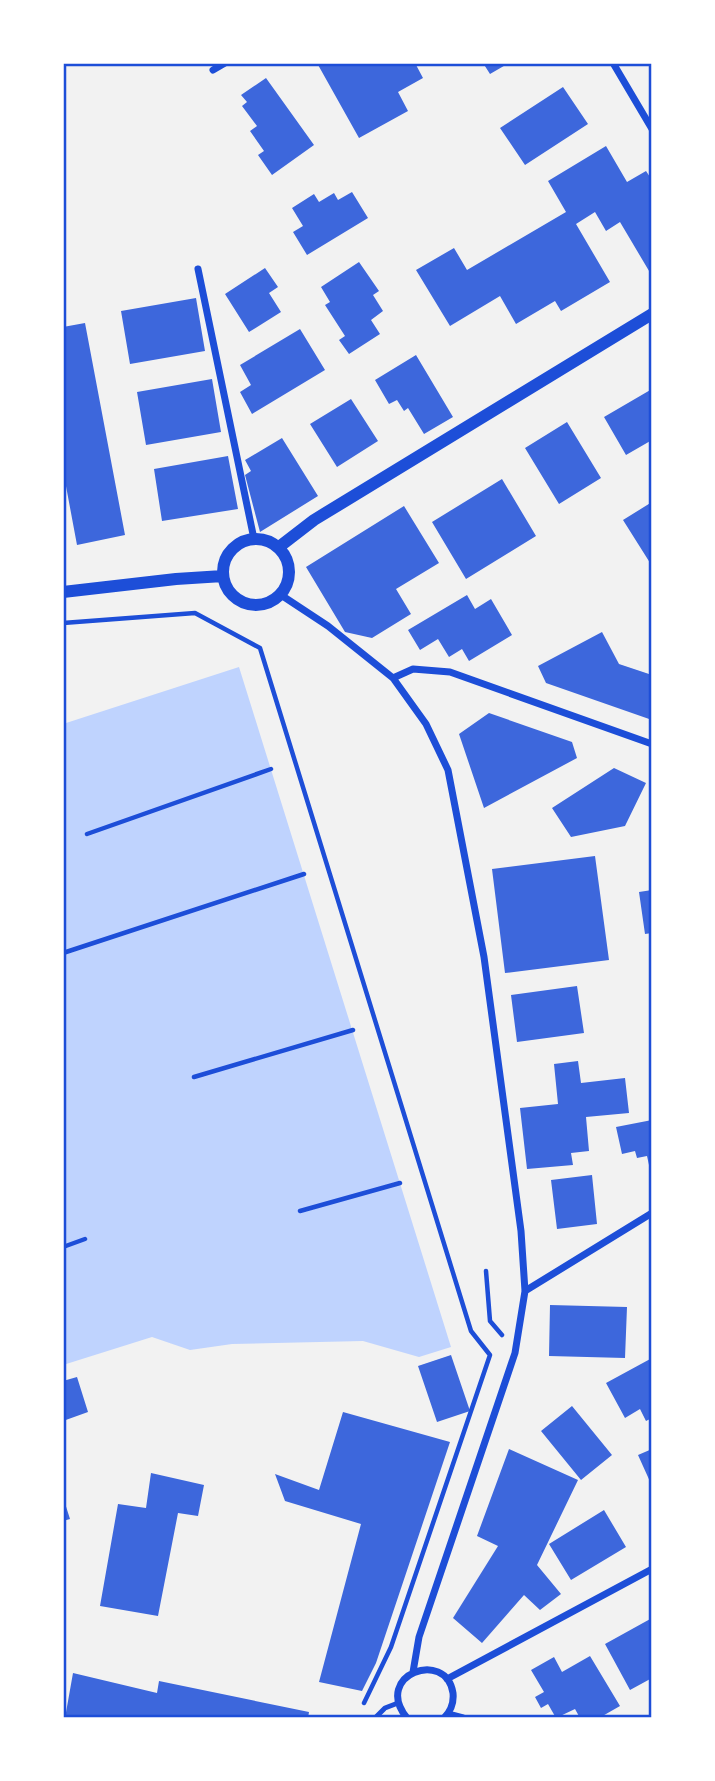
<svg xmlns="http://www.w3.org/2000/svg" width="715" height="1781" viewBox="0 0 715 1781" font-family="'Archivo Narrow',sans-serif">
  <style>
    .water { fill: #bfd3fe }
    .building { fill: #3d67dc }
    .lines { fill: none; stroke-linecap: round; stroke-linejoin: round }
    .path { stroke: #1d4ed8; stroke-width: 4.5 }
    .service { stroke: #1d4ed8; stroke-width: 5 }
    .minor { stroke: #1d4ed8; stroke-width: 7 }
    .tertiary { stroke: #1d4ed8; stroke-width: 12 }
    .neatline { fill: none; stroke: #1d4ed8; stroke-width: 2.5 }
  </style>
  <rect width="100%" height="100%" fill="#f2f2f2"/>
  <path class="water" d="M239 667 451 1347 419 1357 363 1341 232 1344 190 1350 152 1337 63 1365V724Z"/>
  <path class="building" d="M317 63H415L423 78 398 92 408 111 359 138Z
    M483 63H509L490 74Z
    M266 78 314 145 272 175 258 155 264 151 250 131 257 126 242 106 247 102 241 95Z
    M563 87 588 124 525 165 500 128Z
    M606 146 627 182 646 171 652 180V276L620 222 606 231 595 212 576 224 610 282 561 311 555 301 516 324 500 296 450 326 416 270 454 248 467 270 566 212 548 181Z
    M352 192 368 218 307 255 293 232 303 226 292 208 314 194 319 202 334 193 338 200Z
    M359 262 379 291 373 295 383 311 371 320 380 334 349 354 339 340 345 336 325 305 330 302 321 287Z
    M265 268 278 287 269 293 281 312 249 332 225 294Z
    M196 298 205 351 130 364 121 311Z
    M85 323 125 535 77 545 63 470V327Z
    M300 329 325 370 252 414 240 392 251 385 240 365Z
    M416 355 453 417 424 434 408 408 404 411 397 400 389 404 375 380Z
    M212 379 221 432 146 445 137 392Z
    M652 389V440L626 455 604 417Z
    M351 399 378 441 337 467 310 424Z
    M567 422 601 478 559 504 525 448Z
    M282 438 318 496 260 532 245 475 251 471 245 460Z
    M228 456 238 509 162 521 154 469Z
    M502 479 536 536 466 579 432 522Z
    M652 502V566L623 520Z
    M404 506 439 563 396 589 411 614 372 638 345 632 306 567Z
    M467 595 475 609 491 599 512 635 469 661 462 649 449 657 438 639 420 650 408 630Z
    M602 632 619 664 652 675V720L546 683 538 666Z
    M489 713 572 742 577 758 484 808 459 734Z
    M614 768 646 783 625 826 571 837 552 808Z
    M595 856 609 960 505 973 492 869Z
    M652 890V933L645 934 639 892Z
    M577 986 584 1033 517 1042 511 995Z
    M578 1061 581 1083 625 1078 629 1113 586 1117 589 1151 571 1153 573 1165 527 1169 520 1108 558 1104 554 1064Z
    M652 1120V1174H651L647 1156 637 1158 635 1151 622 1154 616 1127Z
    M592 1175 597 1224 557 1229 551 1180Z
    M550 1305 627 1307 625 1358 549 1356Z
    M451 1355 470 1411 437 1422 418 1366Z
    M652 1358V1418L646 1421 640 1409 625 1418 606 1383Z
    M77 1377 88 1412 63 1421V1381Z
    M572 1406 612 1455 581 1480 541 1431Z
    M343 1412 450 1442 376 1663 362 1691 319 1682 361 1524 285 1501 275 1474 319 1490Z
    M509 1449 578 1480 537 1565 561 1594 540 1610 524 1595 482 1643 453 1618 498 1546 477 1536Z
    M652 1449V1486L638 1455Z
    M151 1473 204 1485 198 1516 178 1513 158 1616 100 1606 118 1504 146 1508Z
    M63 1497 70 1519 63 1521Z
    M604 1510 626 1547 571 1580 549 1544Z
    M652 1618V1678L630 1690 605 1644Z
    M590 1656 620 1706 599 1718H580L575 1709 556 1718 548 1704 541 1708 535 1697 544 1692 531 1670 554 1657 562 1672Z
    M73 1673 157 1693 159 1681 309 1712 308 1718H65Z"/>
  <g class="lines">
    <path class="path" d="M63 623 195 613 260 648 471 1331 490 1355 391 1647 364 1703
      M87 834 271 769
      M63 953 304 874
      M194 1077 353 1030
      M300 1211 400 1183
      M63 1247 85 1239
      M486 1271 490 1321 502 1335"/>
    <path class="service" d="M375 1718 385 1708 398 1703"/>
    <path class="minor" d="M613 63 652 129
      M213 70 225 63
      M198 269 254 539
      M281 595 328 626 393 678 426 724 448 770 484 957 521 1231 525 1291 515 1353 419 1637 413 1672
      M393 678 413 669 450 672 652 744
      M525 1291 652 1213
      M447 1679 652 1569
      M448 1714 463 1718
      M407 1718C372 1675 446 1648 453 1693 454 1703 451 1711 444 1718"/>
    <path class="tertiary" d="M223 572a33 33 0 1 1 66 0a33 33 0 1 1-66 0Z
      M279 547 314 520 652 314
      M63 592 176 579 223 576"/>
  </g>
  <rect width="715" height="1781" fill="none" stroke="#ffffff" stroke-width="130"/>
  <rect x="65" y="65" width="585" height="1651" class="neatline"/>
</svg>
